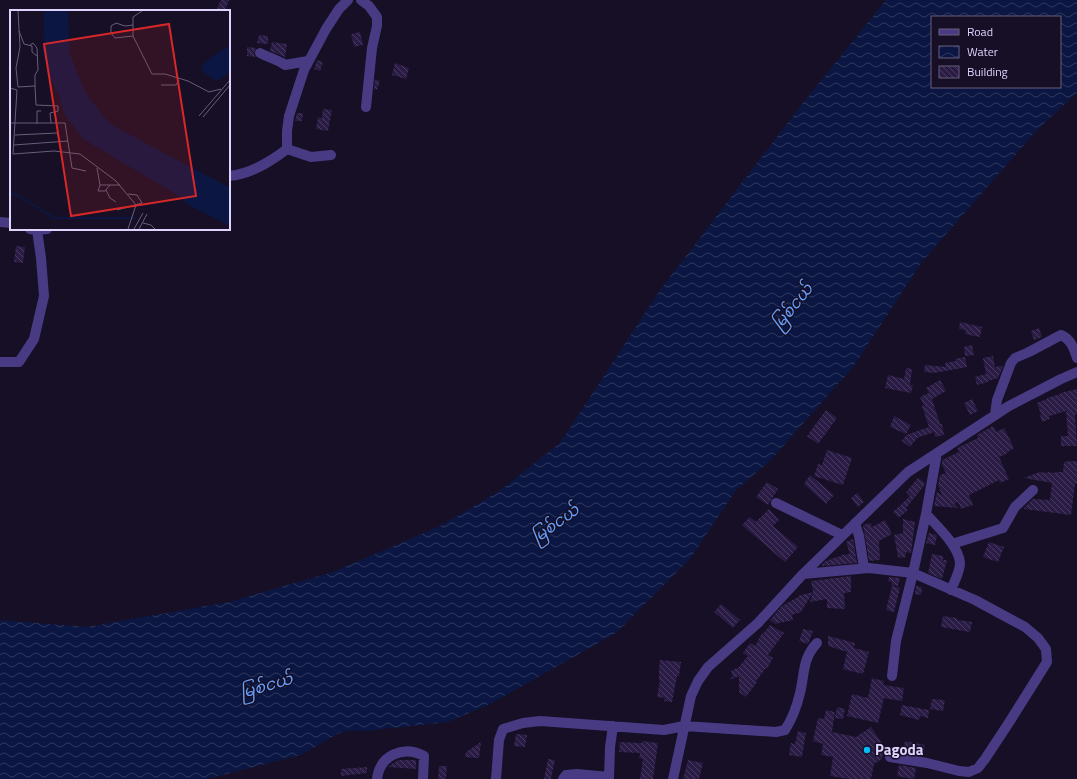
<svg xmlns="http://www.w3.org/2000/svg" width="1077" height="779" viewBox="0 0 1077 779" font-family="'Titillium Web','Noto Sans Myanmar',sans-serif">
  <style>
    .water { fill: url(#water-waves); fill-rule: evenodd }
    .building { fill: url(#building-back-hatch) }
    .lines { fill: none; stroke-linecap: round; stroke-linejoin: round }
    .minor { stroke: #483b83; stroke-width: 10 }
    .poi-dot { fill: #06bcf8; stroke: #160f25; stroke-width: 1.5 }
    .labels { text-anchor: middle; stroke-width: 3; stroke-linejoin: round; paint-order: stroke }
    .poi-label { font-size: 15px; font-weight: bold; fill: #dfd4fe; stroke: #160f25; text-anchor: start }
    .water-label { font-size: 16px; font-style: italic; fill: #649ffc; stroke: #160f25 }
    .inset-river { fill: none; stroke: #0b1742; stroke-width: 2 }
    .inset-road { fill: none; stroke: #665e7c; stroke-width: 1 }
    .view { fill: #d62828; fill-opacity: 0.15; stroke: #d62828; stroke-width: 2 }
    .inset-edge { fill: none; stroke: #dfd4fe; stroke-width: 2 }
  </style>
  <defs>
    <pattern id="water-waves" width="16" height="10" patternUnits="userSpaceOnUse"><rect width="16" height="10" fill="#0b1742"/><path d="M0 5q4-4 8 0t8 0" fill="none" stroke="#2e385e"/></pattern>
    <pattern id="building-back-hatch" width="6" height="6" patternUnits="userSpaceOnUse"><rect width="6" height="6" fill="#2a1c45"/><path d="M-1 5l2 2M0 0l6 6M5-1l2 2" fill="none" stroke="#483c61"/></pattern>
  </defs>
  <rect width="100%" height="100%" fill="#160f25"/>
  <path class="water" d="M886 0H1077V93L1036 131 921 263 854 366 770 461 736 490 690 559 616 633 492 703 448 722 365 731H347L337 734 301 755 207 779H0V620L87 627 229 602 333 572 440 526 498 492 560 443 660 290 802 104ZM932 17H1060V87H932Z"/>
  <path class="building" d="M221 0H229L225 11H216Z
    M360 32 363 45 354 47 351 34Z
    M259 35 268 36V44L257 43Z
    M272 42 287 44 285 57 270 51Z
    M247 47 256 48 254 53 255 57 247 56Z
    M317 60 323 62 320 71 314 69Z
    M395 63 409 68 406 79 392 75Z
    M375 79 380 81 377 90 374 89Z
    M323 109 332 110 328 131 316 129 318 117 322 118Z
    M297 113H303L302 121H295Z
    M16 246 25 247 23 263 14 262Z
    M960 322 982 327 980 337 965 334 966 330 959 329Z
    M1039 328 1042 337 1034 340 1031 331Z
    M972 345 974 355 965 356 964 347Z
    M993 356 995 367 1002 366 1003 367 998 378 988 381V382L977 385 975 377 986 374 983 358Z
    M965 357 967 367 934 373 924 372 925 365 946 367 945 363 956 361 955 359Z
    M906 368 912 369 910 385H913L911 393 885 388 888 375 904 379Z
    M940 380 946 391 932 399 940 424H942L944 435 935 437 934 432 917 438 910 447 902 441 906 435 929 427 922 406H924L920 397 929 393 926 388Z
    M1077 389V414H1075L1077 446H1061V436H1068L1066 411 1049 416 1050 419 1042 422 1040 415 1041 414 1037 403 1047 399V398L1060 394V393Z
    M972 399 978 411 970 415 964 403Z
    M826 410 837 418 818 444 807 436Z
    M894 416 911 425 906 434 890 427Z
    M993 426 996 432 1004 428 1014 448 1009 451 1006 454 999 457 1009 479 1000 483 999 480 969 495 973 505 961 509 958 502 954 504 958 508 934 506 937 492 942 495 938 485 940 475 946 473 942 465V460L959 452 957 448 978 438 977 435Z
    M827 450 852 458 843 485 814 476 818 464 822 465Z
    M1070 461H1077V484H1075L1071 515 1024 509 1025 507 1033 499 1050 500 1052 483 1024 478 1039 472 1047 473V472L1055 473V472H1063L1064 462Z
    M810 475 834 495 826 504 804 484Z
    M918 478 925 483 924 486 906 508 908 510 900 517H898L893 512 910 496 906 492Z
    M767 482 778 489 768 505 756 497Z
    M857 493 864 502 858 507 851 498Z
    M769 509 779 520 773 526 798 547 785 562 742 525 750 517 756 522Z
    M903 519 915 522 911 553 906 552 905 558 898 557 894 535 903 533Z
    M885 520 892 534 879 541 880 560 869 561 863 525 871 523 872 527Z
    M929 533 937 535 935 545 926 543Z
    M853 539 857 563 823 566 822 564 826 561 831 559 841 556V555L850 554 846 542Z
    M989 542 1004 547 998 562 983 557Z
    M932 554 943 556V560H947L942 579 928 573Z
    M851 576V592L844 593 845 609 827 608V599L810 602 813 591 811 581Z
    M889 577 900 578 898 586 891 585 892 582 888 581Z
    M892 586 900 588 894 612 886 610Z
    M916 586 922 587 921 595 915 594Z
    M813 592 801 612 792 615 793 620 775 624 770 620 782 606 798 597V596Z
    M721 604 740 620 733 628 714 612Z
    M943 616 957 618V620L972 622 970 632 941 627Z
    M770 625 784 633 768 655 773 658 767 669 766 668 756 681 757 682 746 697 739 692V676L729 680 733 676 731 671 737 668H738L748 656 743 653 750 643 755 646 762 633 763 634Z
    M803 629 813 631 808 644 799 641Z
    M828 636 855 643 854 648 869 652 863 674 843 669 847 652 828 646Z
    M660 660 681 662 679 676H677L672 702 664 701 665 698 657 697 660 680H659V669Z
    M872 678 884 681 883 685 904 688 902 701 884 698 878 723 847 716 852 694 868 698Z
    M932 699 945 700 943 711 930 709Z
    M902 705 929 710 928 718 920 716 919 720 900 715Z
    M837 707 845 709 843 719 835 718Z
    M826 710 835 712 832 732 856 737 871 727 884 746 882 759 874 764 871 779H850L830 776 833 757 821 755 823 744 813 741 818 718 824 719Z
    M798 731 806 733 802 757 789 755 791 743 795 744Z
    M516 734 527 735 525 747 514 746Z
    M642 741 658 743 653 779H640L643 759 639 758 640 753 619 752 620 742 642 743Z
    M905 741 925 745 923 756 903 752Z
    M481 742 479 758 465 757 466 752Z
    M548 759 555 760 551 779H544Z
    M398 760H416V769L388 767Z
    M688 760 703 763 699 779H683Z
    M899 765 916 768 914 779 897 776Z
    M439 766H447L446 779H438Z
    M367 767V773L341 776V769Z"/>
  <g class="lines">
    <path class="minor" d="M361 0 369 6 377 17V26L372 48 366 107
      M260 53C269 58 277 59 285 65L308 61
      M287 149 311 157 331 155
      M229 176C251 174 270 162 287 149V131L289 116 304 70 326 29 339 9 348 0
      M0 222 11 223
      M30 229 37 230 47 229
      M0 362H19L34 339 44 296 41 258 37 230
      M995 415 997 400 1011 363 1015 358 1029 352 1061 335C1071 339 1074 349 1077 358
      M776 503 842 535
      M926 514C937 526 959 546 960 563 960 572 954 582 951 590
      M855 523 859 536 864 568
      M952 544 1003 528 1015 507 1033 490
      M803 574 869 568 913 573 896 641 892 676
      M890 757 927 763 959 771 969 772 978 768 985 759 1010 721 1047 662 1046 649 1038 638 1025 627 975 600 913 573 926 514 937 453
      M377 779C380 755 403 745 424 756L423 779
      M496 779 499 740 503 729 523 723 540 721 664 730 684 726 776 732 785 730C792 719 797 706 800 693 805 673 802 659 817 643
      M563 779 566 775 577 774 609 777
      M609 779 610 747 613 726
      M673 779 691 696 698 681 708 667 758 623 803 574 908 472 1009 406 1061 379 1077 372"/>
  </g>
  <circle class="poi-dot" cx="867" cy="750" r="4"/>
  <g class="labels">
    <g class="poi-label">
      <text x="875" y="755">Pagoda</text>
    </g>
    <g class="water-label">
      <text transform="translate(792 306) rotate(-51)" y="6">မြစ်ငယ်</text>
      <text transform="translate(555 523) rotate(-36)" y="6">မြစ်ငယ်</text>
      <text transform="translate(266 685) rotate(-16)" y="6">မြစ်ငယ်</text>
    </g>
  </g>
  <g transform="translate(10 10)">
    <rect width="220" height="220" fill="#160f25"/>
    <path d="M34 1H58L60 44 75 82 93 106 102 115 220 178V216L179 195 164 183 73 129 54 104 50 88 39 66 33 44ZM220 35V62L207 71 193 62 191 57 200 48Z" fill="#0b1742"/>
    <path class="inset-river" d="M0 184 7 185 44 208H125"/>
    <path class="inset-road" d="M8 1 10 37 6 58 8 77M132 1 123 7V26L142 64H155L178 71 199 82 211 79M9 21 14 34 22 36V42L27 46M123 26 105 28 101 23V16L106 13 115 16 123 15M20 35 23 33 27 38 28 60 25 65V76M151 75H166L169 70M8 77 25 76 26 95 48 96V101L40 103 41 113M0 78 7 80 3 144 44 141 70 144 106 171 126 195 118 219M189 106 220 70M193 107 220 75M0 113H55L62 158 76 161M27 114V101H31M5 125 47 123 50 131M4 135 58 131M87 158 90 175M100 175 95 181H88L90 175H110M96 180 100 188 106 192M107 200 132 193 127 185 118 184M133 213 141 215 145 219M124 219 133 203M129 219 137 204"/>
    <path class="view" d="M159 14 186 186 61 206 34 34Z"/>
    <rect width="220" height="220" class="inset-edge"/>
  </g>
  <rect x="931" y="16" width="130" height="72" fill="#160f25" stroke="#665e7c"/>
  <rect x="939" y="29" width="20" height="6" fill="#483b83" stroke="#665e7c"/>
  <text x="967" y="36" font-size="12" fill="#dfd4fe">Road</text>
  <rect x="939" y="46" width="20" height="12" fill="url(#water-waves)" stroke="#665e7c"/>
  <text x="967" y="56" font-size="12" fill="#dfd4fe">Water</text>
  <rect x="939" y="66" width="20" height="12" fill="url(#building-back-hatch)" stroke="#665e7c"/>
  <text x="967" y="76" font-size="12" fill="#dfd4fe">Building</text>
</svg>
